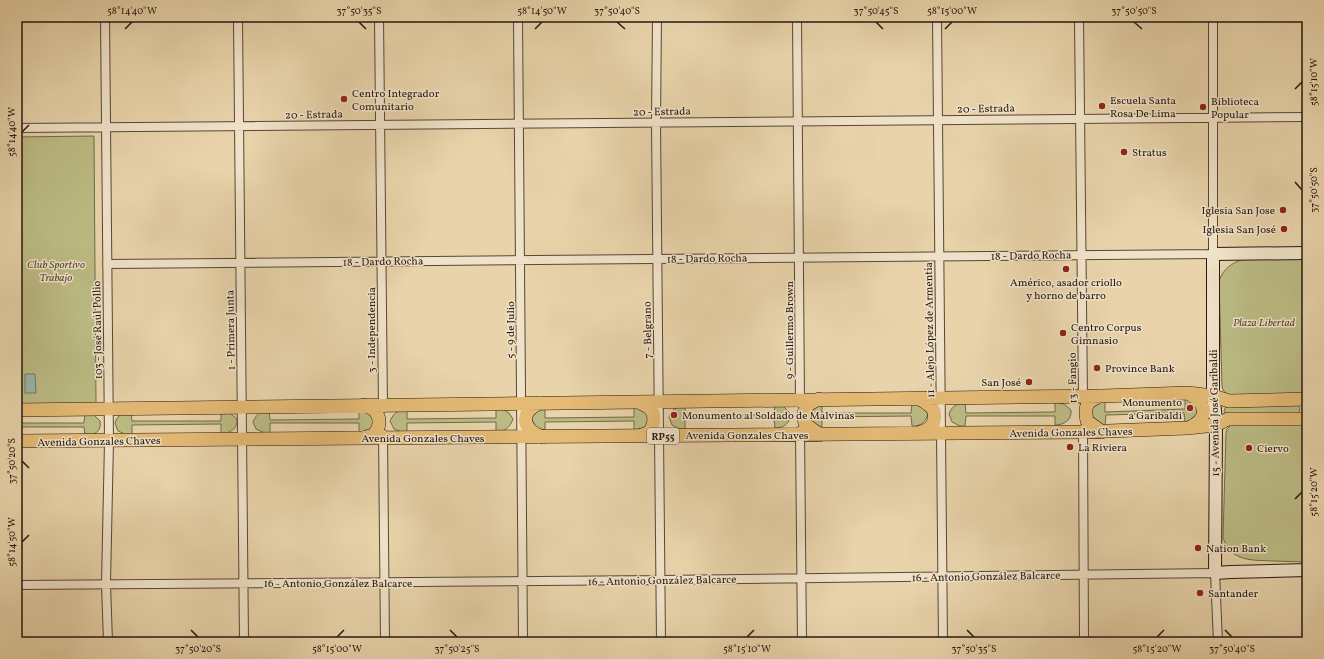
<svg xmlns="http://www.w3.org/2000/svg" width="1324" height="659" viewBox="0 0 1324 659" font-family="Vollkorn,serif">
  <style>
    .green { fill: #bcbb84; stroke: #716a4a }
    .water { fill: #97b8aa; stroke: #6a786c }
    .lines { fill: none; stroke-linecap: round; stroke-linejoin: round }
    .street-casing { stroke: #564736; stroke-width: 10 }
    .secondary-casing { stroke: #261810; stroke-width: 14 }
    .primary-casing { stroke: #261810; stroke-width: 14 }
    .street { stroke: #f0e2c8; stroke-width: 8 }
    .secondary { stroke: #f0e2c8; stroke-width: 12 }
    .primary { stroke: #e4ba75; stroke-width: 13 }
    .ticks { fill: none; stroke: #261810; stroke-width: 1.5 }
    .poi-dot { fill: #8f2418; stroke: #f0e2c8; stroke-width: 1.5 }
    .labels { text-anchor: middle; stroke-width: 3; stroke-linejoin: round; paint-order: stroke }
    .shield { fill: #f0e2c8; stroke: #635547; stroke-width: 1 }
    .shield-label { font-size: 10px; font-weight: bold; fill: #261810 }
    .poi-label { font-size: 11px; fill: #261810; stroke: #f0e2c8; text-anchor: start }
    .street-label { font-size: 11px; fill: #261810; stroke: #f0e2c8 }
    .park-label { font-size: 11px; font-style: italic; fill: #534933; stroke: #f0e2c8 }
    .neatline { fill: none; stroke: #261810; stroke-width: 1.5 }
    .ticks-label { font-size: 10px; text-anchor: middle; fill: #261810 }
  </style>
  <rect width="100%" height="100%" fill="#e8d3aa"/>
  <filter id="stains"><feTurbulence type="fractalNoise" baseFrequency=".005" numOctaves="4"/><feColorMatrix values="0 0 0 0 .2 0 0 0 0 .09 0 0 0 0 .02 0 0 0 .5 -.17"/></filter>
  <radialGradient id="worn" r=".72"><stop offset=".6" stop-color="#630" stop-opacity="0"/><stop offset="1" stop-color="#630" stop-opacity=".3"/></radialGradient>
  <path class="green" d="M94 136 96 404H17V137Z
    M1243 259H1307V387L1299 395H1227L1223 390 1222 386 1219 281C1223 269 1232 263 1243 259Z
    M1185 399H1189L1198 403 1197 419 1185 422 1184 413 1106 415 1105 425H1100L1092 421 1090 410C1094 404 1098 402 1105 402V412L1185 409Z
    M1055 402 1064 404 1071 410C1072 420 1064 425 1055 425V416H966L965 426H960L952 422 949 414C952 406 956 404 965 403L966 413 1055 412Z
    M912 403 925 407 928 414C925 423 921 426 912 426L911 416 822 417V427L812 425 807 412 822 404V413H911Z
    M1297 404 1300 408 1299 413 1226 415 1224 411 1226 406Z
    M775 405 784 407 790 413C791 423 784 428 775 428L774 418 685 419V429H680L672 425 669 417C672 409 676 407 685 406V415H774Z
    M501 408 509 413 513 419C510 428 505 431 496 432V422L407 423V432H402L394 429 390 421C394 412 398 411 407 409V419L496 418V409Z
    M634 408H639L650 416 646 427 634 431V421L545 422V432L535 430 530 416 533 412 545 409V418L634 417Z
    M359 409 372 413 374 425 368 431 359 432V423H270V433H265L256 429 253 422C257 413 261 411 269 410L270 420 359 419Z
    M221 411 230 413 237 419C238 429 230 433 221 434V424L132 425V435H127L118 431 115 423C118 414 123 413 131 412L132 421H221Z
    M85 413 94 415 100 421C102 432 94 435 85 436L84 427H17V423H84Z
    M1231 425H1303L1307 428V562C1296 562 1284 561 1273 561 1252 560 1231 562 1223 538L1226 433 1227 429Z"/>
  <path class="water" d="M25 374H35L36 393H25Z"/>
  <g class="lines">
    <defs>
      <path id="street" d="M105 17 109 441 106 584 108 642
        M238 17 244 642
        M379 17 383 408
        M518 17 523 642
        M657 17 656 122 661 642
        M797 17 800 403
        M937 17 943 642
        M1079 17 1083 399
        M17 128 1307 117
        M107 264 1213 254V17
        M1083 429 1084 642
        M800 431 802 642
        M383 434 385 642
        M17 585 661 580 1215 573 1218 642"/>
      <path id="secondary" d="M1307 253 1213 254V396L1215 410 1216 425 1215 573 1231 572 1307 570"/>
      <path id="primary" d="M1188 393C1207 404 1210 417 1189 428
        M1100 396C1086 402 1084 406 1087 421L1102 432
        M917 398C922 400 927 403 931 407 937 413 935 425 928 429 925 431 921 432 919 433
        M819 399C805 405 802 409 805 424L820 435
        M638 402C642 404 648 406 651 410 656 416 654 428 648 433 645 434 642 435 639 436
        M540 403C530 407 520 417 529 428 532 433 538 435 543 437
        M17 410 1102 396 1188 393 1213 396 1229 401 1307 399
        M364 438C366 437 370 436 373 435 379 430 381 421 377 414 375 409 369 407 364 405
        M17 441 1082 432 1187 428 1216 425 1228 419H1307"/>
    </defs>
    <use href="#street" class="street-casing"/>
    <use href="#secondary" class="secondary-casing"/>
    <use href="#primary" class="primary-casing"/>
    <use href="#street" class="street"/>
    <use href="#secondary" class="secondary"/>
    <use href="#primary" class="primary"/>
  </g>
  <path class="ticks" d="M359 22 366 29M617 22 625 29M876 22 883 29M1134 22 1142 29M125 29 132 22M535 29 542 22M945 29 952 22M1295 89 1302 82M22 132 29 125M1295 182 1302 190M22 461 29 468M1295 499 1302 492M22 542 29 535M191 630 198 637M450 630 457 637M967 630 974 637M1225 630 1232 637M337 637 344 630M747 637 754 630M1157 637 1164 630"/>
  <g class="poi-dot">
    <circle cx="344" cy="99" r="4"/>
    <circle cx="1102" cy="106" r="4"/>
    <circle cx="1203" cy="107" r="4"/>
    <circle cx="1124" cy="152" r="4"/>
    <circle cx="1283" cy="210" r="4"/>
    <circle cx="1284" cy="229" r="4"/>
    <circle cx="1066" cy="269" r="4"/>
    <circle cx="1063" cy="333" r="4"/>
    <circle cx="1097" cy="368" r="4"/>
    <circle cx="1029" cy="382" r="4"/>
    <circle cx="1190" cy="408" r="4"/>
    <circle cx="674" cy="415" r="4"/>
    <circle cx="1070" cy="447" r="4"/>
    <circle cx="1249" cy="448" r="4"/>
    <circle cx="1198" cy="548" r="4"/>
    <circle cx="1200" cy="593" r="4"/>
  </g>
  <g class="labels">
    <rect class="shield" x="647" y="428" width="32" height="16" rx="3"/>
    <g class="shield-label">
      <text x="663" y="440">RP55</text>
    </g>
    <g class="poi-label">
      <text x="352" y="97">Centro Integrador<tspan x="352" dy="13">Comunitario</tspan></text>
      <text x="1110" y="104">Escuela Santa<tspan x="1110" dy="13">Rosa De Lima</tspan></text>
      <text x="1211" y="105">Biblioteca<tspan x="1211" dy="13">Popular</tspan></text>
      <text x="1132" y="156">Stratus</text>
      <text x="1275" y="214" text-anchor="end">Iglesia San Jose</text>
      <text x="1276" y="233" text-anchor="end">Iglesia San José</text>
      <text x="1066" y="286" text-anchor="middle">Américo, asador criollo<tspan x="1066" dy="13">y horno de barro</tspan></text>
      <text x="1071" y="331">Centro Corpus<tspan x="1071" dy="13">Gimnasio</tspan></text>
      <text x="1105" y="372">Province Bank</text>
      <text x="1021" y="386" text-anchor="end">San José</text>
      <text x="1182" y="406" text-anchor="end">Monumento<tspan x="1182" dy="13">a Garibaldi</tspan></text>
      <text x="682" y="419">Monumento al Soldado de Malvinas</text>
      <text x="1078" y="451">La Riviera</text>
      <text x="1257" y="452">Ciervo</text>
      <text x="1206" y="552">Nation Bank</text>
      <text x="1208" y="597">Santander</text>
    </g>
    <g class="street-label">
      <text transform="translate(986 108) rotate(-1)" y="4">20 - Estrada</text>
      <text transform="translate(662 111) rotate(-1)" y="4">20 - Estrada</text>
      <text transform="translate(314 114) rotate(-1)" y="4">20 - Estrada</text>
      <text transform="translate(1031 255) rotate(-1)" y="4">18 - Dardo Rocha</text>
      <text transform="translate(707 258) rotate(-1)" y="4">18 - Dardo Rocha</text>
      <text transform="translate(383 261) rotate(-1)" y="4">18 - Dardo Rocha</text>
      <text transform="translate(97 330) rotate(-91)" y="4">103 - José Raúl Pollio</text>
      <text transform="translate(230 330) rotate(-91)" y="4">1 - Primera Junta</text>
      <text transform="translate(371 330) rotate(-90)" y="4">3 - Independencia</text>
      <text transform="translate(510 330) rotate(-90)" y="4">5 - 9 de Julio</text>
      <text transform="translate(647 330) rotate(-91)" y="4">7 - Belgrano</text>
      <text transform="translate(789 330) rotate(-90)" y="4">9 - Guillermo Brown</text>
      <text transform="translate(929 330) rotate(-91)" y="4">11 - Alejo López de Armentia</text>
      <text transform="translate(1072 378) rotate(-91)" y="4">13 - Fangio</text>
      <text transform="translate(1214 413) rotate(-91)" y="4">15 - Avenida José Garibaldi</text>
      <text transform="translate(1071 432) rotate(-1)" y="4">Avenida Gonzales Chaves</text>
      <text x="747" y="439">Avenida Gonzales Chaves</text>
      <text x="423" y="442">Avenida Gonzales Chaves</text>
      <text transform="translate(99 441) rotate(-1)" y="4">Avenida Gonzales Chaves</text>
      <text transform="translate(986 576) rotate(-1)" y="4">16 - Antonio González Balcarce</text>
      <text transform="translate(662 580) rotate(-1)" y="4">16 - Antonio González Balcarce</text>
      <text x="338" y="587">16 - Antonio González Balcarce</text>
    </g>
    <g class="park-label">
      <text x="56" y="268">Club Sportivo<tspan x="56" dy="13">Trabajo</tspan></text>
      <text x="1264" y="326">Plaza Libertad</text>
    </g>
  </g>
  <rect width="1324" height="659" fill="none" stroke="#e8d3aa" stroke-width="44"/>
  <rect x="22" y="22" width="1280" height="615" class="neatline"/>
  <g class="ticks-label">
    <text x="132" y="14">58°14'40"W</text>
    <text x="359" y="14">37°50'35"S</text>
    <text x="542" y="14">58°14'50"W</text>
    <text x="617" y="14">37°50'40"S</text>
    <text x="876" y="14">37°50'45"S</text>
    <text x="952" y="14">58°15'00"W</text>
    <text x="1134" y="14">37°50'50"S</text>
    <text transform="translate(1313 82) rotate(-90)" y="4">58°15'10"W</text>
    <text transform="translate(11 132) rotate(-90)" y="4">58°14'40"W</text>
    <text transform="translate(1313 190) rotate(-90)" y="4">37°50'50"S</text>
    <text transform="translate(11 461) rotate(-90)" y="4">37°50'20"S</text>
    <text transform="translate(1313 492) rotate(-90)" y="4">58°15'20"W</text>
    <text transform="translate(11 542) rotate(-90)" y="4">58°14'50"W</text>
    <text x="198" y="652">37°50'20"S</text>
    <text x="337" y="652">58°15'00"W</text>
    <text x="457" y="652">37°50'25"S</text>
    <text x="747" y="652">58°15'10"W</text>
    <text x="974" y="652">37°50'35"S</text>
    <text x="1157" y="652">58°15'20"W</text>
    <text x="1232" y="652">37°50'40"S</text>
  </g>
  <rect width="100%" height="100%" filter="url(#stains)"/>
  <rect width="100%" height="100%" fill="url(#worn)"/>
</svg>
